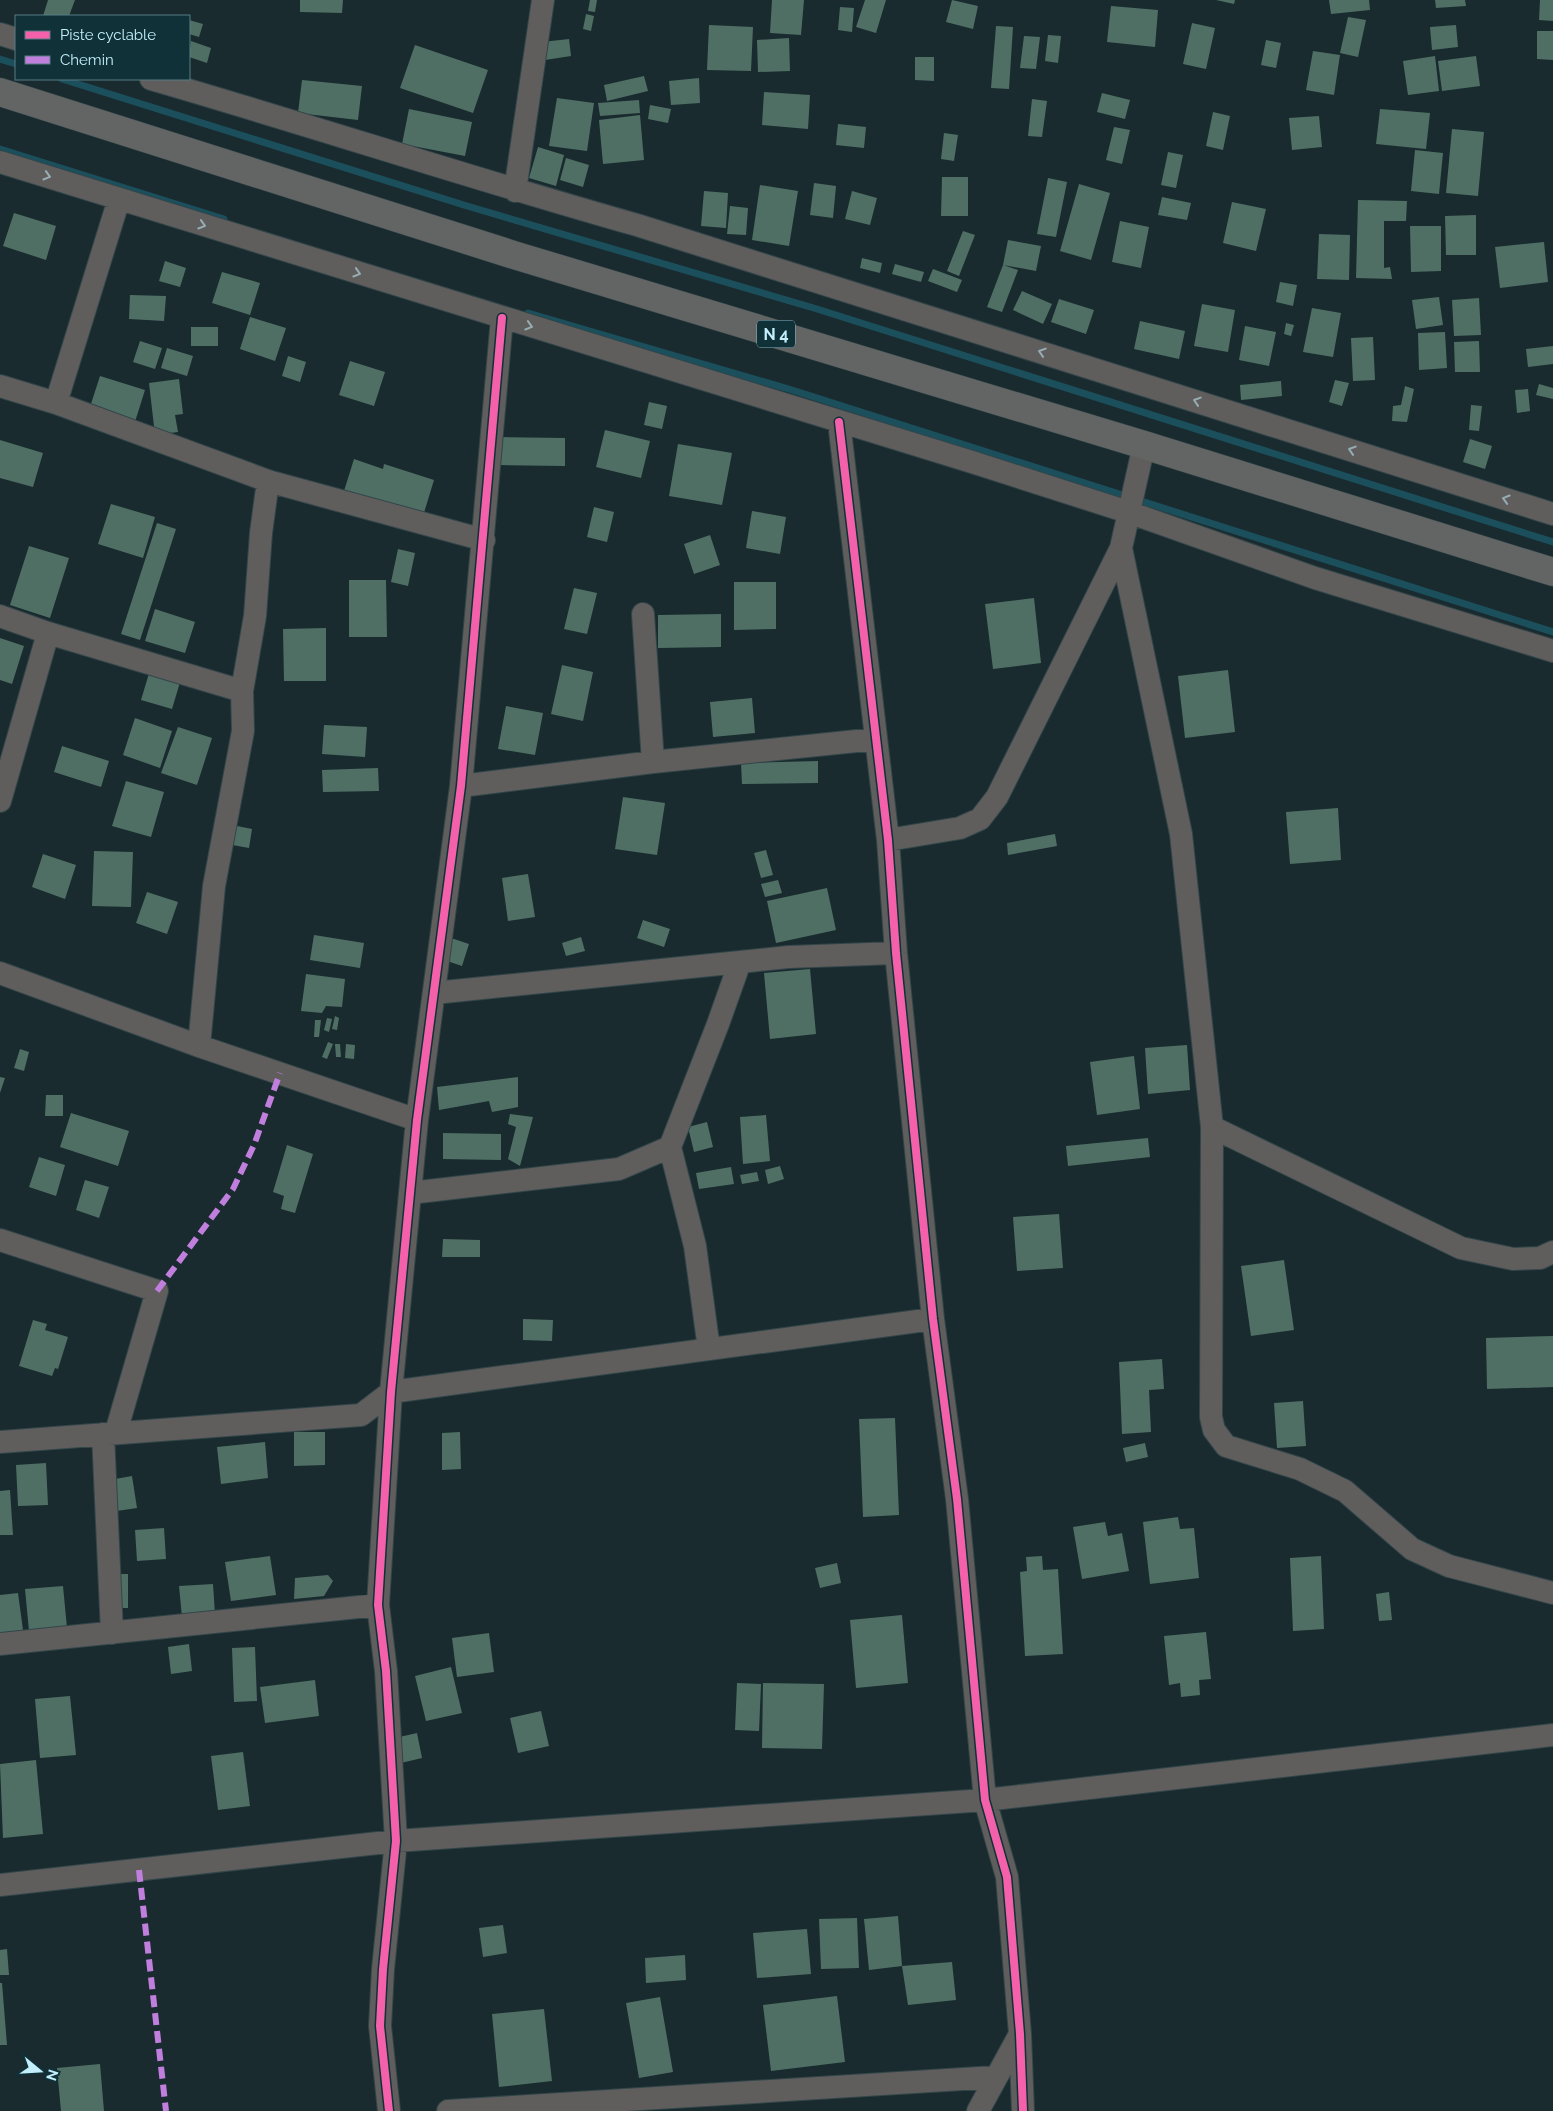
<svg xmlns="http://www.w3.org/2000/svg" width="1553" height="2111" viewBox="0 0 1553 2111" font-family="Raleway,sans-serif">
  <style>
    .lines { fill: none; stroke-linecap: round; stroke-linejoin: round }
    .stream { stroke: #1b4f5c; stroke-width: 7 }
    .building { fill: #4f6f64 }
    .street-casing { stroke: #32464a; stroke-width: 24 }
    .highway-casing { stroke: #32464a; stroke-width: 29 }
    .street { stroke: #605d5d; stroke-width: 22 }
    .highway { stroke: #636464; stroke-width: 28 }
    .quiet { stroke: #c07fdc; stroke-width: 6; stroke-dasharray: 12 6; stroke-linecap: butt }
    .cycleway-casing { stroke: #103138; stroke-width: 11 }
    .cycleway { stroke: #f560ab; stroke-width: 8 }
    .oneway { stroke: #96adb4 }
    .labels { text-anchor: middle; stroke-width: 5; stroke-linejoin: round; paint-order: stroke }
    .shield { fill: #103138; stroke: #8db6c0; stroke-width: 1 }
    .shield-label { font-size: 16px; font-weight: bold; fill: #c2effb }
  </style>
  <rect width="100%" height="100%" fill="#192b2f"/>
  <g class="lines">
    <path class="stream" d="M0 59 16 64
      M62 79 467 206 817 309 1553 542
      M0 149 224 219
      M528 313 792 390 1553 632"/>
  </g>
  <path class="building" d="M48 0H75L69 16H43Z
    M300 0H343L342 13 300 12Z
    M590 0H597L595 12 588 11Z
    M772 0H804L801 35 770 33Z
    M865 0H886L876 33 856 27Z
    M952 0 978 6 973 29 946 22Z
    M1216 0H1235L1234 4Z
    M1329 0H1369L1370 10 1331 14Z
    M1435 0H1465L1466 6 1436 8Z
    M1540 0H1553V21L1539 20Z
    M1111 6 1158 10 1155 47 1107 42Z
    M840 7 854 8 852 32 838 30Z
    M586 14 594 16 591 31 583 29Z
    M1348 17 1366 20 1358 57 1340 53Z
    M189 20 203 24 199 37 189 34Z
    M1192 23 1215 28 1206 69 1183 64Z
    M709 25 753 27 751 71 707 70Z
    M1456 25 1458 47 1432 50 1430 27Z
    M996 26 1013 27 1009 89 991 88Z
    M1537 31H1553V60L1537 59Z
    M1048 35 1061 36 1058 63 1045 61Z
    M1024 36 1040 37 1036 69 1020 68Z
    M789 38 790 71 758 72 757 40Z
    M569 39 571 56 545 60 542 42Z
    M1266 40 1281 43 1276 68 1261 65Z
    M191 41 211 48 207 63 189 57Z
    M415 45 488 70 473 113 400 88Z
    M1313 51 1340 55 1334 95 1306 90Z
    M1435 56 1439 91 1408 95 1403 61Z
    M1476 56 1480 86 1442 91 1438 61Z
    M915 57H934V81L915 80Z
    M644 76 648 91 607 101 604 85Z
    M699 78 700 103 671 105 669 81Z
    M302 80 362 86 358 120 298 113Z
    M764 92 810 95 808 129 762 125Z
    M1102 93 1130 100 1125 119 1097 112Z
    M557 98 594 103 587 151 549 146Z
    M1032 99 1047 101 1042 137 1028 136Z
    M639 100 640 113 600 116 598 103Z
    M650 105 671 109 668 123 648 119Z
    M409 109 472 122 465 156 402 144Z
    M1380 109 1430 113 1426 149 1376 144Z
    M1213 112 1230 116 1223 150 1206 146Z
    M640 115 644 160 603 164 599 120Z
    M1319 116 1322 147 1292 150 1289 118Z
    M838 124 866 127 864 148 836 145Z
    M1114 127 1130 130 1122 164 1106 160Z
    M1452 129 1484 132 1478 196 1446 193Z
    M944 133 958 135 954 161 941 159Z
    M538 147 564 155 556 186 529 178Z
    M1415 150 1443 153 1439 194 1411 191Z
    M1168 152 1183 155 1176 188 1161 185Z
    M566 158 589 165 583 187 560 180Z
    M942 177H968V216H941Z
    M1048 178 1067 182 1056 237 1037 234Z
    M814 183 836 186 833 218 810 215Z
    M1079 184 1110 193 1091 260 1060 251Z
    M760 185 798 191 789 246 752 240Z
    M704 191 728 193 726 228 701 226Z
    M852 191 877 198 870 225 845 219Z
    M1162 197 1191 203 1187 220 1158 215Z
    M1358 200 1407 201 1406 221H1384V268L1390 267 1392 279 1356 278Z
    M1232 202 1266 209 1256 251 1223 243Z
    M730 206 748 208 746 235 727 234Z
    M14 213 56 226 46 260 3 246Z
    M1476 215V255H1446L1445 216Z
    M1120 221 1149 227 1141 268 1112 262Z
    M1410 226H1441V271L1411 272Z
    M963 231 975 235 959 276 947 271Z
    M1319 234 1350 235 1349 280 1317 279Z
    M1008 240 1041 246 1036 271 1003 265 1018 270 1002 312 987 307 1003 265Z
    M1544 242 1548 282 1500 288 1495 247Z
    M862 258 882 263 880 273 860 268Z
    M165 261 186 268 180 287 159 281Z
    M895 264 924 272 921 282 892 274Z
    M933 269 962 280 957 292 928 281Z
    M222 272 260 283 250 315 212 303Z
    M1280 282 1297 285 1293 306 1276 302Z
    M1022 291 1052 304 1043 324 1013 310Z
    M130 295 166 296 164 321 129 319Z
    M1439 297 1443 325 1416 329 1412 300Z
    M1479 298 1481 335 1454 336 1452 300Z
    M1059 299 1094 310 1086 334 1051 322Z
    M1202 304 1235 310 1228 352 1194 346Z
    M1312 308 1341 313 1333 357 1303 352Z
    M250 317 286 328 275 361 240 349Z
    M1140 321 1185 331 1179 359 1134 349Z
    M1286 323 1294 325 1291 336 1284 334Z
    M1245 326 1276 332 1269 366 1239 360Z
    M191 327H218V346H191Z
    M1445 332 1447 368 1419 370 1418 333Z
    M1373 337 1375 380 1353 381 1351 338Z
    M140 341 162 348 155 369 133 362Z
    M1479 341 1480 372H1455L1454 342Z
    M1553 346V364L1528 367 1526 349Z
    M167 348 193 356 187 376 161 368Z
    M288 356 306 362 300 382 282 376Z
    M350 361 385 372 374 406 339 395Z
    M100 376 145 390 134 425 89 410Z
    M179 379 183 414 175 415 178 432 155 435 149 383Z
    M1335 380 1349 383 1342 406 1329 402Z
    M1281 381 1282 396 1241 400 1240 385Z
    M1539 384 1553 388V399L1536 395Z
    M1405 386 1414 389 1407 422 1392 421 1393 406 1401 405Z
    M1528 389 1530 411 1517 413 1515 390Z
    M649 402 667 406 662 429 644 425Z
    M1471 405 1482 406 1479 431 1469 430Z
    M605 430 650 441 641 478 596 467Z
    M499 437 565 438V466L499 465Z
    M1470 439 1492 446 1485 469 1463 462Z
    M0 440 43 453 33 487 0 478Z
    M678 444 732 453 722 505 669 496Z
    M354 459 383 469 384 464 434 480 423 516 344 491Z
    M111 504 155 517 143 558 98 544Z
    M594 507 614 512 607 542 587 537Z
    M752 511 786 517 780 554 746 548Z
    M157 523 176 529 140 640 121 634Z
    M710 535 720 565 694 574 684 544Z
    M29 546 69 558 50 618 10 605Z
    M398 549 415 553 408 586 391 582Z
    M349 580H386L387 637H349Z
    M734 582H776V629L734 630Z
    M574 588 597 593 587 634 564 629Z
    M1034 598 1041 663 993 669 985 604Z
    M155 609 195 622 185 653 145 641Z
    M721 614V647L658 648V615Z
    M326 628V681H284L283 629Z
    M0 638 24 646 12 684 0 680Z
    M562 665 593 672 583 721 551 714Z
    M150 670 181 679 172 709 141 700Z
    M1228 670 1235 732 1185 738 1178 676Z
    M752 698 755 733 713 737 710 702Z
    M506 706 543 713 535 755 498 749Z
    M135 718 172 731 160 768 123 755Z
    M324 725 367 727 365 757 322 754Z
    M178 727 212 738 197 785 161 773Z
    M62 746 109 761 101 787 54 772Z
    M818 761V783L742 784 741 763Z
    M378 768 379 791 323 792 322 770Z
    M126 781 164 792 151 837 112 826Z
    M623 797 665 803 657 855 615 849Z
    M1338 808 1341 860 1290 864 1286 812Z
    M232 825 252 829 249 848 227 844Z
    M1055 834 1057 846 1008 855 1007 843Z
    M766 850 773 875 761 878 754 853Z
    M94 851 133 852 131 907 92 906Z
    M43 854 76 865 65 899 32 887Z
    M528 874 535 917 508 921 502 878Z
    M778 880 782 893 765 897 761 884Z
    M827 888 836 930 776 943 767 901Z
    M147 892 178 902 167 934 136 923Z
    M643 920 670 929 664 947 637 938Z
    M314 935 364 943 360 968 310 960Z
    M581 937 585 951 566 956 562 943Z
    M451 938 469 944 462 966 444 960Z
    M810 969 816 1034 770 1039 764 973Z
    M306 974 345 979 342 1007 326 1006 322 1013 301 1011Z
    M335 1016 339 1018 337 1030 332 1029Z
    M327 1018 332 1019 329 1032 324 1030Z
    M315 1020H321L319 1037H314Z
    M328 1042 333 1044 327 1059 322 1057Z
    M335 1044H340L341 1057H336Z
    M346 1044 355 1045 354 1059 345 1058Z
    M1187 1045 1190 1090 1148 1094 1145 1048Z
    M20 1049 29 1052 24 1071 14 1068Z
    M1134 1056 1140 1109 1097 1115 1090 1062Z
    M0 1077 5 1078 0 1093Z
    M518 1077V1107L492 1112 489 1101 439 1110 437 1087Z
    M46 1095H63V1116H45Z
    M71 1113 129 1131 118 1166 60 1147Z
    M510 1114 533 1117 520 1166 508 1159 516 1127 508 1124Z
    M766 1115 770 1161 743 1164 740 1117Z
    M707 1122 713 1147 694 1152 688 1127Z
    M443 1133 501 1134V1160L443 1159Z
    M1148 1138 1150 1157 1068 1166 1066 1146Z
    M287 1145 313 1154 295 1213 281 1209 284 1196 273 1192Z
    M39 1157 65 1165 56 1196 29 1187Z
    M780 1166 784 1179 768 1184 765 1170Z
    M731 1167 734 1184 699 1189 696 1173Z
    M757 1172 759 1181 742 1184 740 1175Z
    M85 1180 109 1187 99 1218 76 1210Z
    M1059 1214 1063 1268 1017 1271 1013 1217Z
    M443 1239 480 1240V1257H442Z
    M1284 1260 1294 1330 1251 1336 1241 1266Z
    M523 1319 553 1320 552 1341 523 1340Z
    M33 1320 47 1324 45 1330 68 1337 58 1369 55 1368 52 1376 19 1366Z
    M1553 1336V1387L1487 1389 1486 1338Z
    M1162 1359 1164 1389 1149 1390 1151 1432 1122 1434 1119 1362Z
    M1303 1401 1306 1446 1277 1448 1274 1403Z
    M895 1418 899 1515 863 1517 859 1419Z
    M294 1432H325V1465L294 1466Z
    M460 1432 461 1469 442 1470V1433Z
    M265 1442 268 1478 221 1484 217 1447Z
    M1145 1443 1148 1457 1126 1462 1123 1448Z
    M46 1463 48 1505 18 1506 16 1465Z
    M132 1476 137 1508 103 1513 98 1482Z
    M10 1490 13 1535H0V1491Z
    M1178 1517 1180 1529 1194 1528 1199 1578 1150 1584 1143 1522Z
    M1105 1522 1108 1536 1122 1533 1129 1571 1082 1579 1073 1527Z
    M164 1528 166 1559 137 1561 135 1530Z
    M270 1556 276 1595 231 1601 225 1562Z
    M1042 1556 1043 1570 1058 1569 1063 1654 1025 1656 1020 1572 1027 1571 1026 1557Z
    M1321 1556 1324 1629 1293 1631 1290 1558Z
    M837 1563 841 1583 820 1588 815 1568Z
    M111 1574H128V1608H111Z
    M328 1575 333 1581 324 1596 294 1599 295 1578Z
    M213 1584 215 1614 182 1617 179 1586Z
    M63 1586 67 1628 29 1631 25 1589Z
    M1389 1592 1392 1620 1379 1621 1376 1594Z
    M18 1593 23 1630 0 1633V1595Z
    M902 1615 908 1683 856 1688 850 1620Z
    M1206 1632 1211 1679 1199 1680 1200 1695 1181 1697 1180 1683 1169 1685 1164 1636Z
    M489 1633 494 1672 457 1677 452 1638Z
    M189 1644 192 1671 171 1674 168 1647Z
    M255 1647 257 1701 234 1702 232 1648Z
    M451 1667 462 1713 426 1721 415 1676Z
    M315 1680 319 1716 265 1723 260 1687Z
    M737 1683 761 1684 759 1731 735 1730Z
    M763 1683 824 1684 822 1749 762 1748Z
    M70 1696 76 1755 40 1758 35 1699Z
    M541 1711 549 1746 518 1753 510 1718Z
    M417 1733 422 1758 401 1763 395 1738Z
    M243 1752 250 1806 218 1810 211 1756Z
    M36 1760 43 1834 3 1838 0 1764Z
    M898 1916 902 1966 952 1962 956 2000 908 2005 902 1966 869 1970 864 1919Z
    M857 1918 859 1968 821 1969 819 1919Z
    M503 1925 507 1953 483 1957 479 1928Z
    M807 1929 811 1974 757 1978 753 1933Z
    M7 1949 9 1975H0V1950Z
    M685 1955 686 1980 646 1983 645 1958Z
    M0 1983H2L7 2045H0Z
    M837 1996 845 2062 771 2071 763 2005Z
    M660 1997 673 2072 639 2078 626 2003Z
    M544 2009 552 2081 499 2087 492 2014Z
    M100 2064 104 2111H61L57 2068Z"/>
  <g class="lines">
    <defs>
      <path id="street" d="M0 34 16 39
        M151 79C313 126 474 179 637 225L1553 514
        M0 162 972 462 1128 512 1315 578 1553 651
        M515 191 543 0
        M0 386 56 403 268 481 484 540
        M56 403 119 199
        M839 422 888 840 896 953 933 1319 957 1499 985 1800 1007 1877 1020 2034 1023 2111
        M1144 445 1121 548 1181 834 1212 1127 1211 1417 1214 1430 1226 1446 1300 1469 1345 1491 1412 1549 1449 1566 1553 1593
        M643 614 653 762
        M0 616 48 633 242 691
        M461 786 653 762 876 739
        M0 801 48 633
        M888 840 960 828 980 819 997 797 1121 548
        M0 973 199 1046 417 1120
        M434 993 740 962
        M199 1046 214 886 243 731 242 691 255 616 261 533 268 481
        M1212 1127 1461 1248 1513 1259 1540 1258 1553 1252
        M670 1147 695 1246 709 1349
        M410 1193 619 1169 670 1147 718 1024 740 962 788 957 896 953
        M0 1240 157 1291 116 1432
        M103 1434 112 1633
        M0 1442 361 1415 391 1392 933 1319
        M0 1644 378 1605
        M0 1885 396 1841 985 1800 1553 1735
        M389 2111 380 2026 383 1969 396 1841 386 1671 378 1605 391 1392 417 1120 461 786 502 318
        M448 2111 995 2077
        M978 2111 1020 2034"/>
      <path id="highway" d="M0 92 517 256 1144 445 1553 572"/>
    </defs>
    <use href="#street" class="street-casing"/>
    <use href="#highway" class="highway-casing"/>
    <use href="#street" class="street"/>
    <use href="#highway" class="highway"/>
    <path class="quiet" d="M157 1291 233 1189 254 1145 280 1073
      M139 1870 166 2111"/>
    <defs>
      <path id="cycleway" d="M839 422 888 840 896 953 933 1319 957 1499 985 1800 1007 1877 1020 2034 1023 2111
        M389 2111 380 2026 383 1969 396 1841 386 1671 378 1605 391 1392 417 1120 461 786 502 318"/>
    </defs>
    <use href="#cycleway" class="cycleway-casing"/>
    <use href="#cycleway" class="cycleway"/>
  </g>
  <defs><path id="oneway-chevron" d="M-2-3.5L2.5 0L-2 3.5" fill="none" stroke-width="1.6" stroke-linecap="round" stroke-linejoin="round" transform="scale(1.25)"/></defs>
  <g class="oneway">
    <use href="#oneway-chevron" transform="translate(47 176) rotate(17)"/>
    <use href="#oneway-chevron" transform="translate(202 225) rotate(17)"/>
    <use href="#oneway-chevron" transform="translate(357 273) rotate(17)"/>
    <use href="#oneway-chevron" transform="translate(529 326) rotate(17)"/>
    <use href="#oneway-chevron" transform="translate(1042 352) rotate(-162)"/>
    <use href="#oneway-chevron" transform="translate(1197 401) rotate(-162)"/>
    <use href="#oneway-chevron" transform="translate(1352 450) rotate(-162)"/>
    <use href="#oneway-chevron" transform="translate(1506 499) rotate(-163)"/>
  </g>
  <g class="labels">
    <rect class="shield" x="757" y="320.5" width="38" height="27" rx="4"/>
    <g class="shield-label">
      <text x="776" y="340">N 4</text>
    </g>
  </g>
  <rect x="15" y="15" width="175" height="65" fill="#103138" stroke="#577d86"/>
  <rect x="25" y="31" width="25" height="8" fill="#f560ab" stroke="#577d86"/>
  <text x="60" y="40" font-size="15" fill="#c2effb">Piste cyclable</text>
  <rect x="25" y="56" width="25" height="8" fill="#c07fdc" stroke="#577d86"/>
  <text x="60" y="65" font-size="15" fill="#c2effb">Chemin</text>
  <g transform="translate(40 2071) rotate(108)" stroke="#103138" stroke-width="4" paint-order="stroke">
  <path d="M0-4L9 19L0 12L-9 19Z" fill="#c2effb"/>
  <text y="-8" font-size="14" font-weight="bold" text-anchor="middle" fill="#c2effb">N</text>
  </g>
</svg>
